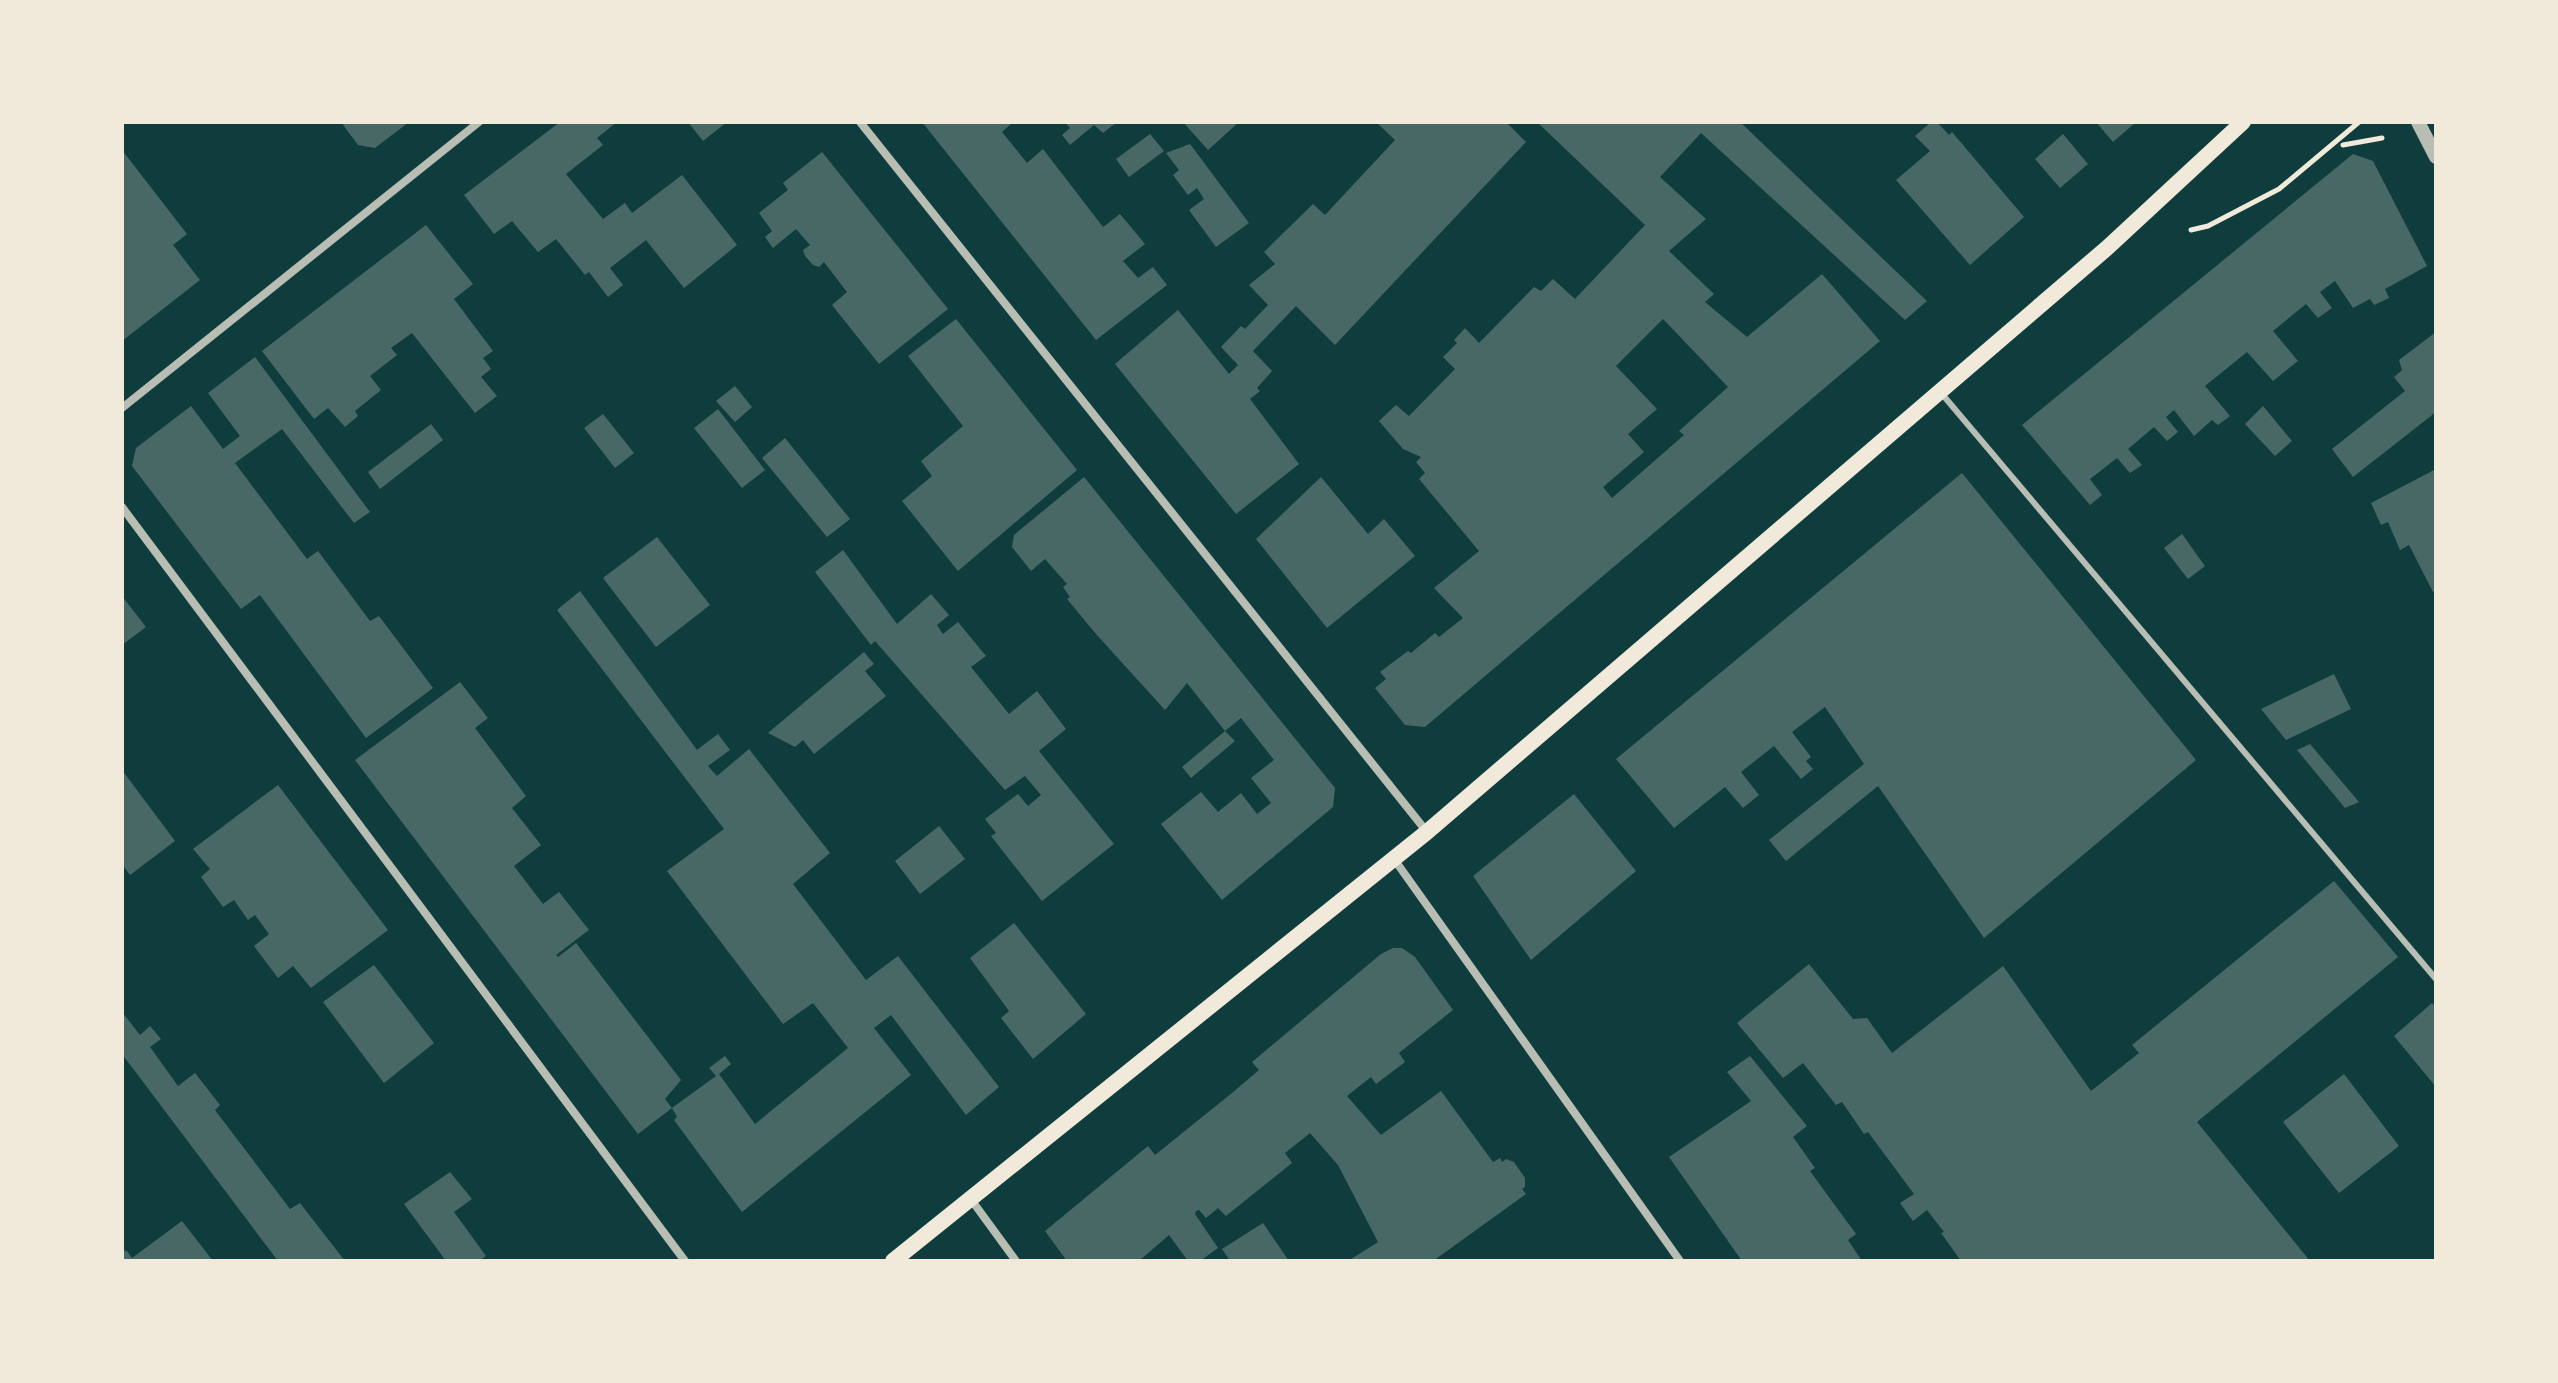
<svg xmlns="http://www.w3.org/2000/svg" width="2558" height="1383" viewBox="0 0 2558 1383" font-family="'DejaVu Sans',sans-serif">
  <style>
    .building { fill: #486865; fill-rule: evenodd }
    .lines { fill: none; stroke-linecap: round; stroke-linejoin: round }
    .path { stroke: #f1e9da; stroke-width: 5 }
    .service { stroke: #b8beb3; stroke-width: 6 }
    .minor { stroke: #b8beb3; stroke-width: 8 }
    .tertiary { stroke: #b8beb3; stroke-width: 14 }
    .secondary { stroke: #f1e9da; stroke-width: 16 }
  </style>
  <rect width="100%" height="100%" fill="#0f3d3e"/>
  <path class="building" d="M341 122H409L375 148 358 145Z
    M560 122H617L597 138 603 145 566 174 603 219 625 203 632 213 682 175 737 245 684 288 646 240 610 268 623 285 608 297 589 272 585 275 556 239 538 252 512 221 494 234 464 195Z
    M688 122H727L703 141Z
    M922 122H1013L1002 132 1027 163 1043 149 1103 227 1120 214 1145 244 1123 261 1138 278 1153 267 1167 285 1096 340Z
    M1065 122H1117L1103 133 1094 125 1070 145 1062 135 1070 128Z
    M1183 122H1239L1208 150Z
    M1376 122H1506L1526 142 1335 345 1296 306 1253 351 1272 371 1257 388 1260 391 1250 399 1299 464 1236 514 1115 364 1178 310 1229 374 1238 365 1221 347 1241 326 1245 329 1268 305 1249 285 1275 264 1264 252 1313 204 1325 215 1395 140Z
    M1537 122H1740L1927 301 1905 320 1701 133 1660 177 1706 219 1669 251 1714 294 1705 302 1747 337 1822 274 1880 341 1425 727 1405 725 1375 688 1386 679 1380 672 1408 651 1411 653 1435 633 1439 637 1463 618 1434 588 1479 551 1419 479 1425 473 1416 462 1421 457 1403 449 1379 421 1396 405 1409 416 1455 369 1443 357 1457 343 1454 340 1465 328 1479 343 1534 287 1541 291 1553 279 1575 299 1645 225ZM1663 319 1728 387 1679 431 1684 435 1612 498 1603 487 1644 452 1628 434 1657 409 1616 366Z
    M1931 122H1937L1949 135 1952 132 2024 217 1970 265 1896 180 1930 151 1915 136Z
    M2096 122H2136L2113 142Z
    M1150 134 1164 151 1129 177 1116 159Z
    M2063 134 2088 164 2060 188 2035 159Z
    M1190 144 1249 223 1216 247 1189 210 1204 199 1197 188 1188 195 1173 175 1179 170 1166 153Z
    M122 150 187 234 173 245 200 280 122 341Z
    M822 152 948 309 879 364 832 305 847 292 824 262 819 267 813 265 805 256 803 250 810 245 796 229 773 248 765 237 772 231 759 213 788 190 783 183Z
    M2353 154 2373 161 2427 266 2385 289 2389 298 2374 305 2370 299 2353 308 2335 281 2320 292 2332 308 2318 318 2306 304 2273 331 2298 361 2273 381 2247 352 2205 386 2230 416 2218 425 2212 420 2194 436 2174 410 2166 417 2178 432 2167 441 2154 427 2128 449 2142 465 2130 473 2117 458 2090 479 2102 495 2090 505 2022 425Z
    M426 225 473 284 454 299 493 351 483 358 491 369 481 377 497 396 475 413 412 333 391 348 397 355 370 376 381 390 355 411 358 416 345 427 328 408 314 419 262 351Z
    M956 319 1077 470 958 571 902 501 932 476 921 461 963 426 908 356Z
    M2436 332V412L2353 477 2332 449 2405 391 2394 377 2402 370 2399 360Z
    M255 357 370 512 354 523 282 429 235 463 307 559 318 551 370 621 379 616 433 688 366 738 260 595 241 609 132 466 136 448 191 406 223 449 240 436 208 393Z
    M735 386 752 407 735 422 716 401Z
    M2263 406 2292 441 2275 456 2245 424Z
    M718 409 765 470 742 488 694 428Z
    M603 414 634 453 615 468 584 428Z
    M431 424 443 440 380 489 368 472Z
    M785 438 850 519 827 537 762 458Z
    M2436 469V590L2433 592 2409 545 2400 550 2388 522 2381 525 2371 503Z
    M1962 473 2196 760 1984 938 1878 786 1786 861 1769 840 1864 764 1825 707 1792 732 1811 757 1806 761 1813 769 1801 779 1774 746 1741 772 1759 795 1743 808 1725 787 1674 828 1616 759Z
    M1084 477 1335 788 1333 807 1222 900 1161 824 1201 792 1218 812 1241 793 1257 814 1271 803 1251 778 1274 760 1241 718 1225 731 1187 683 1165 710 1096 634 1067 599 1070 597 1063 587 1067 584 1045 559 1031 571 1012 547 1014 535Z
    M1321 477 1368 534 1384 519 1415 556 1327 628 1256 539Z
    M2182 534 2205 566 2188 579 2164 548Z
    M657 537 710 605 656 647 603 578Z
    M843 550 897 624 931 594 949 615 937 625 943 634 958 622 986 656 971 667 1009 714 1037 691 1066 729 1039 751 1114 844 1042 901 991 836 996 833 985 819 1018 794 1028 806 1041 795 1025 776 1005 790 875 641 871 645 815 572Z
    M580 591 697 750 718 734 730 750 708 766 715 774 717 776 749 749 830 853 793 884 866 980 898 956 999 1087 966 1115 891 1015 874 1028 911 1075 742 1212 674 1120 677 1117 672 1108 716 1076 709 1068 725 1056 731 1064 719 1074 755 1124 848 1048 813 1003 783 1024 667 871 724 829 557 610Z
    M122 596 146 627 122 645Z
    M864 652 874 664 865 671 886 696 814 754 803 740 795 747 768 733Z
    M2334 674 2351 709 2286 740 2261 709Z
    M460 682 488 718 475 728 526 796 512 808 541 845 514 866 543 904 559 892 589 930 556 955 558 957 576 943 681 1080 665 1099 672 1108 638 1134 355 760Z
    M1225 731 1235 741 1191 778 1182 767Z
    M2310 744 2359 802 2345 808 2297 750Z
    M122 770 175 841 130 875 122 864Z
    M278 785 388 930 311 988 293 966 278 978 254 946 269 934 255 915 248 920 234 900 223 907 201 877 210 869 193 849Z
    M1574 794 1636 871 1531 960 1473 876Z
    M939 826 965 859 920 894 895 861Z
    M2334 881 2398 957 2197 1122 2310 1261H1961L1941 1233 1944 1232 1927 1210 1913 1221 1900 1203 1914 1194 1868 1132 1864 1134 1842 1102 1836 1105 1803 1063 1783 1078 1737 1023 1809 964 1853 1019 1867 1018 1892 1053 2003 966 2091 1091 2139 1053 2132 1045Z
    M1014 923 1086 1014 1033 1059 1001 1018 1009 1011 970 958Z
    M1393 948H1402L1415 957 1453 1010 1399 1053 1405 1062 1376 1084 1371 1077 1347 1096 1381 1135 1441 1091 1493 1162 1500 1158 1502 1162 1506 1159 1514 1162 1525 1178V1187L1522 1189 1526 1194 1433 1261H1348L1378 1242 1338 1165 1310 1133 1285 1153 1292 1163 1226 1216 1218 1208 1206 1218 1199 1210 1196 1211 1195 1214 1218 1248 1200 1261H1188L1169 1235 1139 1261H1067L1045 1231 1148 1146 1155 1155 1232 1093 1259 1070 1252 1062 1381 954Z
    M374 965 434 1043 384 1083 323 1002Z
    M2432 1003 2436 1007V1087L2394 1036Z
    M122 1012 140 1035 150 1026 161 1039 150 1047 178 1086 195 1073 220 1105 215 1110 281 1197 290 1209 300 1203 345 1261H278L122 1054Z
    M1750 1056 1807 1126 1793 1137 1815 1168 1810 1171 1856 1234 1848 1240 1862 1261H1742L1669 1157 1751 1101 1727 1072Z
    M2344 1074 2399 1146 2339 1193 2283 1122Z
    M450 1172 472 1199 454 1212 486 1256 479 1261H446L404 1204Z
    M182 1221 213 1261H122V1250L127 1251 132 1258Z
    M1263 1223 1289 1261H1230L1222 1249Z"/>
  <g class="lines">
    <path class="path" d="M2343 145 2382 138
      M2191 230 2208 226 2279 189 2359 122"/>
    <path class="service" d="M1942 394 2436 979"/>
    <path class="minor" d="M860 122 1427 832
      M122 408 479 122
      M122 507 685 1261
      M1394 859 1680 1261
      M970 1198 1016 1261"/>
    <path class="tertiary" d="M2418 122 2436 157"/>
    <path class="secondary" d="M893 1261 1427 832 2107 248 2243 122"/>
  </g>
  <rect width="2558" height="1383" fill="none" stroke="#f1e9da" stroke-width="248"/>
</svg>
